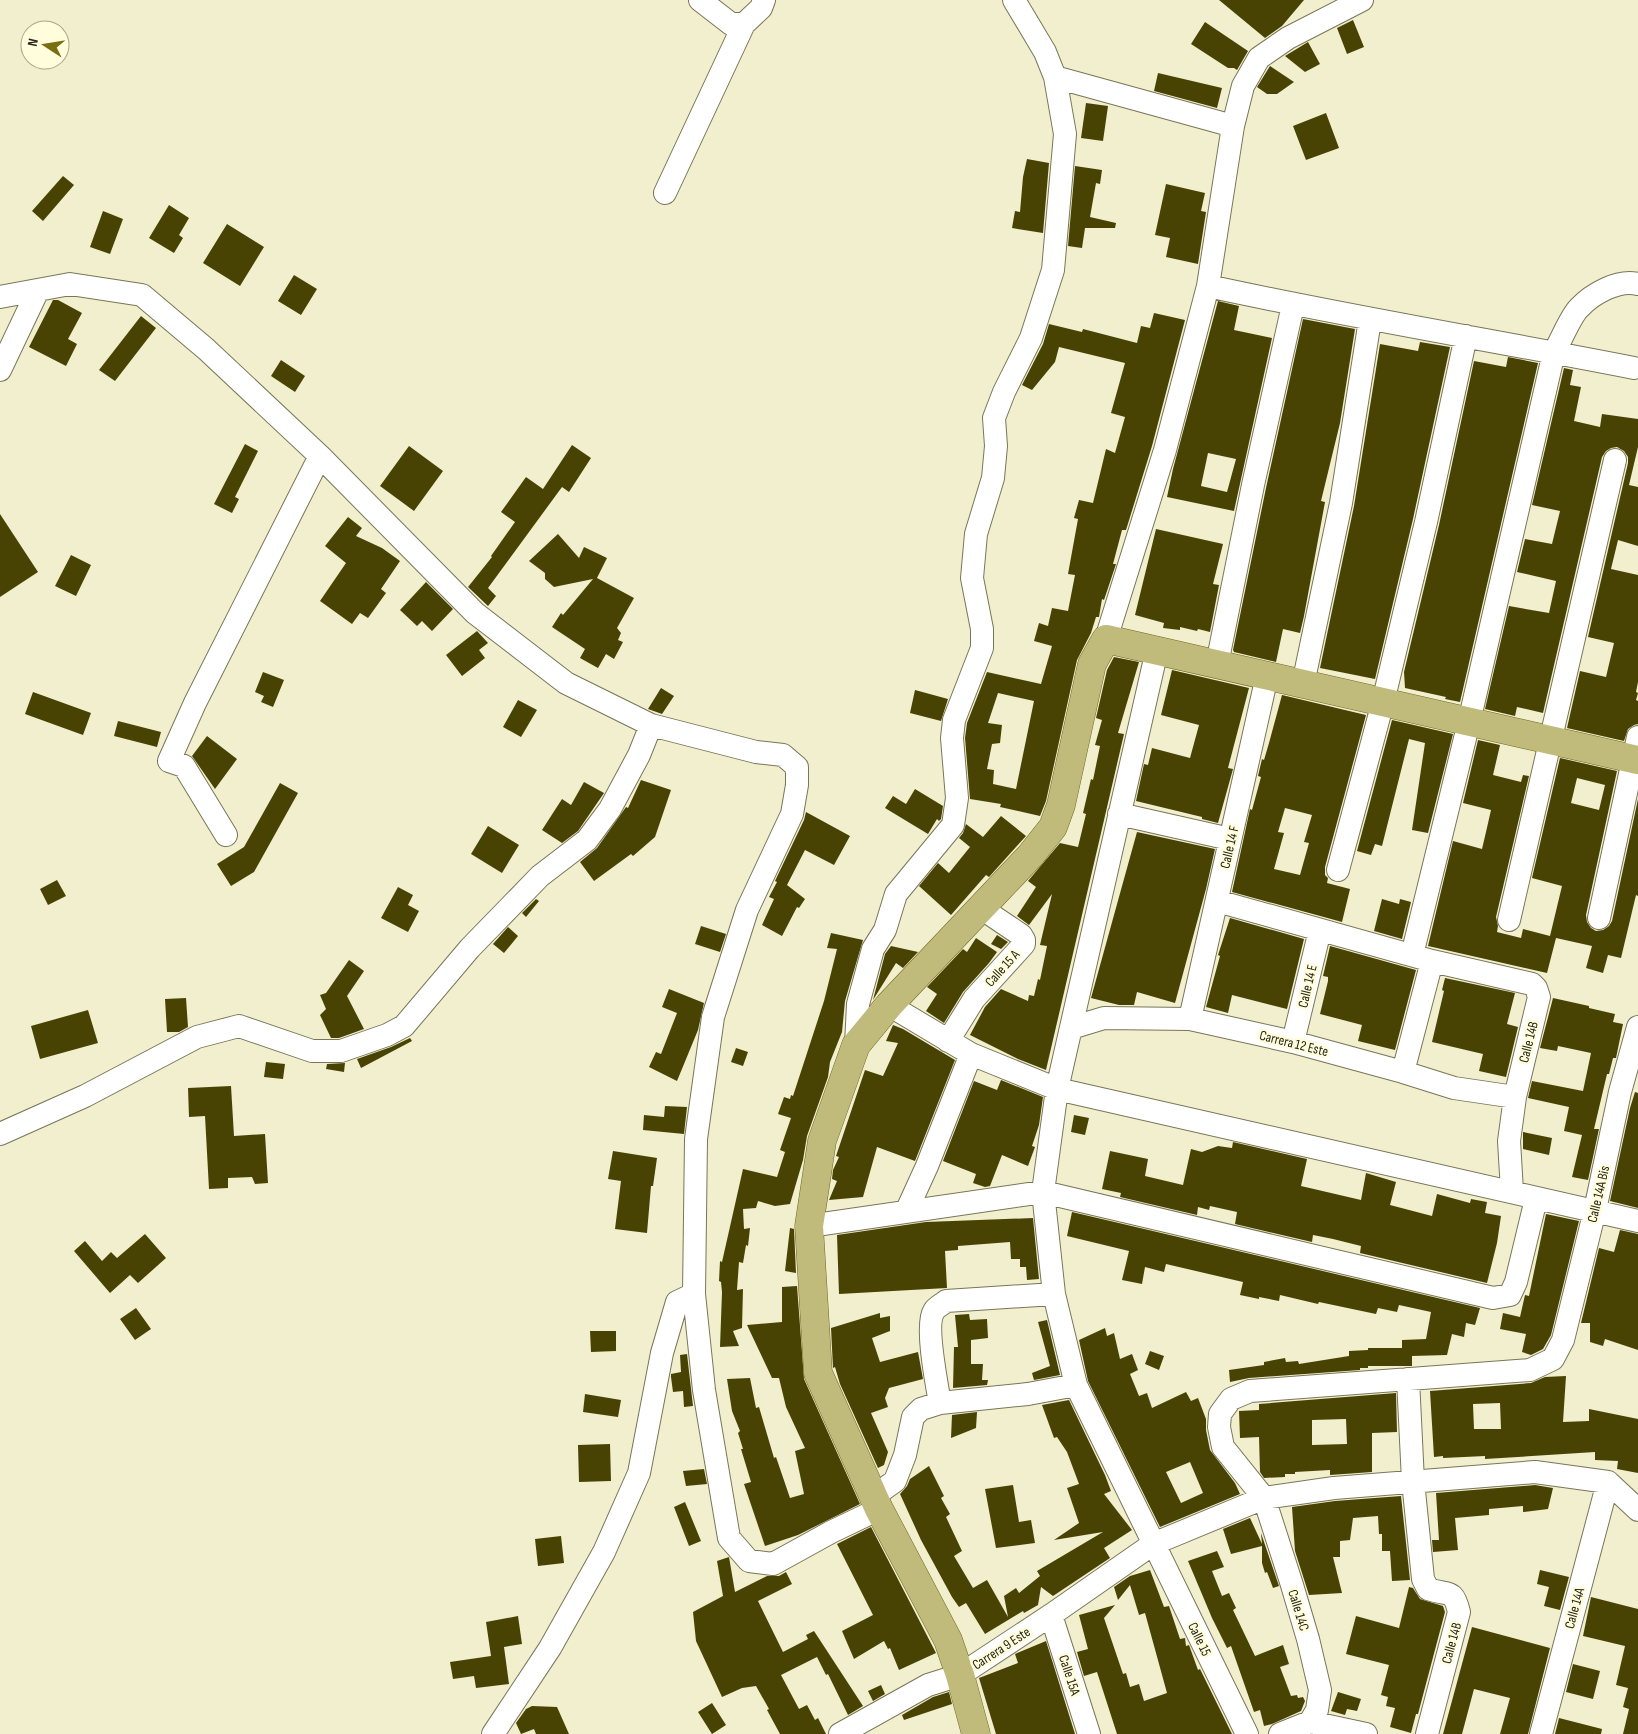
<svg xmlns="http://www.w3.org/2000/svg" width="1638" height="1734" viewBox="0 0 1638 1734" font-family="'Sofia Sans Condensed',sans-serif">
  <style>
    .building { fill: #494303; fill-rule: evenodd }
    .lines { fill: none; stroke-linecap: round; stroke-linejoin: round }
    .minor-casing { stroke: #787658; stroke-width: 24 }
    .major-casing { stroke: #6f6920; stroke-width: 29 }
    .minor { stroke: #fff; stroke-width: 22 }
    .major { stroke: #c1bb7b; stroke-width: 28 }
    .labels { text-anchor: middle; stroke-width: 5; stroke-linejoin: round; paint-order: stroke }
    .street-label { font-size: 14px; fill: #262519; stroke: #fffddb }
  </style>
  <rect width="100%" height="100%" fill="#f2efce"/>
  <path class="building" d="M1219 0H1304L1282 26 1265 38Z
    M1353 20 1364 47 1347 54 1337 28Z
    M1205 22 1248 51 1237 70 1234 68H1228L1191 44Z
    M1308 42 1320 64 1305 72 1285 56Z
    M1270 66 1294 82 1277 94H1267L1257 87Z
    M1158 73 1222 88 1217 108 1154 91Z
    M1086 103 1108 106 1103 141 1081 138Z
    M1326 113 1339 148 1306 160 1293 126Z
    M1027 159 1049 163 1043 233 1012 228 1015 211 1020 212 1023 177Z
    M1075 166 1102 170 1100 184 1096 183 1090 217 1116 223 1115 228H1085L1082 248 1068 246Z
    M63 176 74 185 43 221 32 211Z
    M1166 184 1205 193 1201 211 1206 212 1198 264 1166 257 1170 238 1155 235Z
    M169 205 189 218 179 235 183 238 174 253 149 238Z
    M103 211 123 219 110 254 90 247Z
    M227 224 264 247 240 286 203 263Z
    M294 275 317 289 301 315 278 301Z
    M53 300H58L82 313 68 339 77 344 66 366 29 347Z
    M1218 301 1239 306 1234 330 1272 338 1234 511 1167 497 1173 469ZM1208 453 1236 459 1227 492 1201 486Z
    M1154 313 1185 320 1152 446 1126 530H1122L1113 564H1116L1104 600 1102 599 1099 617H1096L1091 633 1077 660 1046 801 1040 816 1000 807 1001 804 970 799 965 738 967 723 987 672 1041 684 1052 646 1034 641 1039 623 1048 626 1052 608 1068 611 1075 575 1068 574 1078 519 1074 518 1079 500 1093 503 1106 449 1115 453 1125 417 1111 413 1125 363 1059 347 1055 362 1032 390 1022 385 1043 344 1049 324 1082 332 1083 329 1137 343 1141 326 1150 328ZM998 693 1034 701 1016 789 993 784 994 770 987 769 992 744 1000 743 1002 725 988 723Z
    M141 316 156 328 115 381 99 370Z
    M1303 319 1355 329 1340 423 1321 501 1325 502 1304 616 1300 633 1283 629 1276 662 1234 652 1233 650 1266 488Z
    M1420 342 1450 347 1413 519 1375 679 1320 668 1354 506 1380 344 1418 351Z
    M1508 357 1538 363 1460 702 1445 699 1446 697 1405 688 1404 672 1439 525 1474 361 1506 367Z
    M281 360 305 376 295 392 271 376Z
    M1564 368 1573 370 1570 385 1581 387 1574 421 1600 427 1602 414 1638 419V447L1629 485 1638 487V546L1618 540 1611 569 1638 575V682L1636 692 1638 693 1636 700 1638 701V724L1634 725 1628 729 1624 741 1567 728 1580 671 1606 677 1614 643 1588 637 1628 463V457L1624 451 1617 447 1611 448 1606 451 1602 457 1543 713 1517 707 1515 716 1485 709 1509 606 1549 613 1556 581 1517 572 1525 539 1552 544 1560 511 1532 505Z
    M245 444 258 451 235 497 239 499 232 513 214 504Z
    M572 445 591 458 569 492 562 487 488 588 496 596 488 606 468 587 492 557 491 556 515 522 501 512 526 477 543 489Z
    M409 446 443 471 414 511 380 486Z
    M0 514 38 572 0 597Z
    M348 517 362 528 356 536 382 548 400 561 381 589 386 593 368 618 360 613 352 624 320 601 346 563 325 546Z
    M1156 529 1223 544 1213 584 1219 585 1210 632 1198 629 1197 631 1180 627V630L1163 628 1164 623 1135 615Z
    M558 534 579 558 584 547 607 558 597 578 634 598 617 628 621 633 618 640 623 642 614 659 606 654 598 668 580 658 585 649 552 627 561 613 563 615 593 579 554 587 545 579V573L529 561Z
    M71 555 91 565 76 596 55 586Z
    M426 582 453 609 432 631 422 621 417 626 400 610Z
    M477 631 488 643 479 650 485 658 462 676 446 655Z
    M1114 657 1139 662 1118 733 1124 734 1046 1070 1018 1059 970 1035 985 1007 1001 989 1028 1001 1029 995 1034 996 1038 979 1040 980 1047 946 1040 945 1052 894 1029 925 1017 916 1036 887 1028 881 1060 843 1078 847 1086 814 1083 813 1091 779 1093 780 1100 746 1095 745 1102 720 1096 718 1107 670Z
    M1172 670 1249 688 1228 768 1233 769 1218 823 1202 819V817L1136 801 1144 764 1148 765 1152 748 1190 758 1199 725 1161 715Z
    M263 672 284 680 273 707 261 702 264 696 255 692Z
    M661 688 674 696 662 714 648 709Z
    M915 690 948 699 941 721 910 713Z
    M33 692 91 713 83 735 25 714Z
    M1282 695 1366 715 1325 867V875L1328 878 1327 883 1350 889 1342 922 1232 892 1250 809 1252 810 1261 777 1258 776 1262 759 1264 760 1269 743ZM1285 808 1312 815 1304 842 1309 843 1300 875 1274 869 1284 833 1278 832Z
    M518 700 537 710 521 737 503 727Z
    M1392 720 1453 734 1428 833 1412 830 1425 743 1409 739 1382 846 1375 844 1371 855 1357 851Z
    M118 721 161 732 157 747 114 736Z
    M207 736 237 759 215 789 192 756Z
    M1478 740 1500 745 1493 775 1521 782 1523 775 1529 776 1496 917 1498 926 1497 932 1521 938 1523 929 1550 936 1562 886 1532 878 1560 758 1617 771 1586 915 1587 922 1591 928 1596 931 1603 930 1609 926 1612 921 1638 799V896L1636 895 1621 958 1608 955 1603 973 1586 968 1592 946 1556 938 1547 973 1428 946 1453 841 1482 849 1486 832 1491 810 1463 803ZM1577 778 1605 785 1599 810 1571 803Z
    M641 780 671 790 655 837 633 856 631 854 594 881 580 862 597 848 626 807 628 808Z
    M584 782 604 793 578 831 562 843 542 830 562 799 571 805Z
    M280 783 298 793 254 872 231 886 217 864 244 847Z
    M915 789 943 806 941 819 939 821 937 819 928 834 885 808 893 796 906 804Z
    M806 812 850 836 834 865 805 850 787 885 805 899 799 908 797 907 782 936 762 925 774 899 769 897 777 882 775 881 804 820Z
    M1001 816 1026 836 989 877 986 875 951 915 919 886 938 863 949 873 970 847 959 838 963 833 966 824 983 837Z
    M488 826 519 845 502 873 471 854Z
    M1137 832 1215 849 1206 889 1175 1003 1137 992 1134 1005H1119L1091 998Z
    M57 880 66 896 48 905 40 889Z
    M398 887 413 895 408 905 419 911 408 932 381 918Z
    M536 899 539 901 526 917 522 913Z
    M1382 899 1399 904 1400 899 1411 902 1402 939 1374 931Z
    M1230 918 1304 939 1287 1009 1232 995 1228 1013 1206 1007 1220 956 1218 955Z
    M701 926 726 934 720 952 695 944Z
    M508 927 518 936 504 953 493 944Z
    M831 933 863 940 845 1001 842 1032 830 1062 828 1077 807 1136 803 1160 790 1204 775 1206 758 1201 756 1208 743 1209 744 1229 750 1228 748 1246 746 1245 743 1263 739 1262 737 1290 743 1289 742 1328 733 1331 739 1346 720 1347 722 1292 721 1282 719 1281 720 1261 722 1262 743 1169 777 1177 785 1152 780 1150 791 1118 778 1114 784 1097 790 1099 791 1095 793 1096 824 1001 837 949 827 948Z
    M997 935 1008 942 1001 949 991 944Z
    M976 938 997 952 989 963 963 992 944 1023 926 1011 937 994 927 987 963 949 967 952Z
    M891 946 918 952 903 968 896 963 873 1000 885 954Z
    M1330 946 1416 970 1395 1050 1358 1041 1362 1025 1320 1014 1328 981V977L1323 976Z
    M349 960 364 971 347 996 364 1029 339 1038H331L320 1015 326 1009 320 995 326 993Z
    M1445 978 1515 993 1507 1024 1518 1027 1506 1077 1479 1071 1483 1054 1432 1042 1444 991 1442 990Z
    M669 989 704 1003 698 1030 677 1081 649 1067 656 1052 661 1054 677 1013 662 1007Z
    M186 998 188 1027 179 1032H167L165 999Z
    M1553 998 1589 1006V1008L1615 1014 1613 1022 1623 1024 1616 1058H1613L1609 1074H1607L1594 1129H1599L1588 1180 1572 1177 1582 1135 1564 1131 1569 1107 1528 1098 1532 1081 1583 1091 1591 1053 1558 1046 1557 1051 1540 1048Z
    M88 1010 98 1043 40 1059 31 1026Z
    M893 1025 903 1029 955 1060 915 1161 877 1147 863 1197 829 1200 837 1181 832 1179 833 1170 839 1157 836 1156 865 1070 883 1076 898 1043 886 1041Z
    M410 1038 412 1041 361 1068 357 1059 391 1047Z
    M736 1048 748 1052 743 1066 731 1062Z
    M266 1062 285 1064 283 1079 264 1077Z
    M345 1063 344 1072 326 1069 327 1064Z
    M1001 1080 1043 1097 1039 1125 1032 1146 1035 1147 1028 1166 1002 1155 990 1186 985 1187 973 1183 976 1174 943 1161 974 1081 997 1090Z
    M231 1086 234 1136 265 1134 268 1183 255 1184 252 1177 228 1178V1188L209 1189 205 1116 189 1117 188 1088Z
    M1635 1092 1638 1093V1208L1610 1201 1630 1108Z
    M665 1106 687 1107 684 1134 643 1130 644 1115 664 1117Z
    M1074 1115 1089 1118 1085 1135 1071 1132Z
    M1523 1132 1552 1138 1549 1155 1523 1149Z
    M1233 1142 1307 1159 1301 1186 1361 1200 1366 1173 1396 1182 1390 1205 1432 1216 1437 1194 1470 1203 1471 1199 1487 1202 1485 1213 1501 1216 1497 1243 1487 1283 1360 1253 1361 1246 1333 1239 1313 1235 1312 1242 1235 1224 1237 1212 1210 1206 1209 1210 1198 1207 1197 1215 1120 1197 1121 1193 1102 1189 1110 1151 1148 1159 1145 1176 1183 1185 1191 1149 1202 1152 1218 1146 1232 1148Z
    M613 1151 657 1158 653 1186H651L647 1233 615 1229 621 1181 608 1179Z
    M1072 1212 1480 1308 1475 1325 1466 1323 1464 1337 1452 1334 1447 1355 1412 1356V1366H1368V1368H1360V1370L1249 1378 1230 1382 1229 1370 1264 1365V1362L1285 1358 1286 1362 1298 1361 1299 1364 1349 1356V1351L1368 1350V1348H1402V1340L1426 1339 1431 1312 1399 1305 1397 1312 1378 1308 1376 1314 1319 1302 1318 1304 1280 1295 1279 1301 1259 1297V1299L1240 1295 1243 1282 1166 1264 1164 1272 1145 1267 1142 1284 1122 1280 1129 1251 1067 1236Z
    M1546 1214 1579 1221 1551 1335 1543 1349 1531 1355 1522 1352 1526 1334 1500 1329 1503 1313 1520 1317 1525 1295 1529 1296Z
    M1033 1218 1039 1279 1027 1280 1026 1267H1020V1259H1011L1010 1242 958 1246V1250L945 1251 947 1288 839 1294 837 1235 926 1222Z
    M790 1228 794 1229 796 1273 785 1271Z
    M1620 1230 1638 1234V1350L1605 1339 1603 1346 1590 1342V1323H1581L1599 1248 1614 1252Z
    M145 1234 166 1258 138 1283 130 1275 110 1293 74 1251 85 1241 102 1261 111 1252 117 1258Z
    M797 1286 804 1379 860 1504 798 1535 765 1546 744 1484 751 1482 741 1449H743L738 1433 740 1431 732 1411 727 1379 750 1378 756 1408 759 1407 774 1458 776 1457 790 1498 804 1494 795 1451 805 1448 786 1407 779 1378H772L747 1325 782 1322V1287Z
    M136 1308 151 1329 135 1340 120 1319Z
    M880 1313V1318L890 1316V1331L872 1338 880 1362 918 1352 923 1379 889 1388 885 1398 888 1407 871 1413 888 1452 884 1465 878 1468 840 1384 835 1367 833 1368 831 1328Z
    M969 1314 970 1320 987 1319 988 1338 971 1340V1364H983L982 1380H988L987 1385 953 1388 954 1347H958L955 1315Z
    M1047 1320 1060 1375 1034 1380 1032 1373 1050 1366 1038 1322Z
    M1105 1328 1107 1336 1114 1333 1120 1359 1132 1354 1138 1370 1130 1374 1139 1396 1147 1393 1152 1408 1186 1392 1191 1401 1198 1398 1206 1419V1430L1210 1450 1235 1483 1240 1494 1160 1527 1088 1381 1079 1340ZM1190 1462 1203 1493 1181 1503 1166 1472Z
    M590 1331H616V1351L591 1352Z
    M1150 1351 1164 1356 1159 1370 1145 1364Z
    M687 1354 693 1406 684 1407 683 1391 673 1392 671 1377V1374L681 1372 680 1355Z
    M1566 1376 1563 1422 1589 1421V1409L1638 1419V1473L1617 1469 1618 1461 1595 1460V1452L1485 1459V1456L1443 1458V1456L1434 1457 1430 1391 1531 1383 1545 1377ZM1500 1403 1501 1429H1474L1473 1404Z
    M1396 1393 1397 1432 1372 1433V1472L1330 1475V1470L1295 1472V1474H1285V1477L1264 1478 1260 1472 1259 1437 1240 1438 1239 1411 1259 1410V1404ZM1346 1419 1347 1444 1312 1445V1420Z
    M585 1394 621 1400 618 1417 583 1412Z
    M1069 1400 1105 1475 1111 1491 1104 1494 1132 1530 1104 1548 1110 1558 1053 1596 1041 1587 1038 1605 1024 1613 1023 1611 985 1634 966 1603 959 1607 952 1597 921 1540 900 1494 907 1486 910 1479 929 1466 944 1496 941 1498 950 1514 946 1517 962 1551 954 1556 973 1588 987 1580 1008 1617 1004 1596 1016 1588 1019 1593 1040 1576 1037 1571 1103 1532 1054 1540 1079 1523 1067 1488 1079 1484 1067 1452 1057 1437 1054 1438 1042 1405Z
    M977 1412 976 1428 951 1438 952 1415Z
    M610 1444 611 1481 579 1482 578 1445Z
    M704 1469 707 1484 686 1486 683 1471Z
    M1013 1485 1019 1522 1031 1520 1035 1543 996 1548 985 1489Z
    M1535 1485 1553 1488 1548 1509 1523 1512V1506L1489 1509V1515L1455 1518 1458 1550 1433 1552 1432 1540H1439L1436 1493Z
    M1401 1496 1410 1580 1392 1581 1390 1551H1382V1534H1379L1378 1516 1353 1518 1350 1540 1340 1541V1557H1333L1342 1593 1309 1595 1295 1551 1292 1507 1335 1501Z
    M685 1502 701 1541 689 1546 674 1507Z
    M1250 1518 1262 1544 1261 1533 1279 1586 1273 1588 1267 1572 1265 1573 1262 1563V1546L1231 1554 1223 1529Z
    M871 1527 936 1653 899 1670 890 1648 888 1649 884 1641 854 1659 842 1631 873 1615 837 1544Z
    M561 1536 564 1563 538 1566 535 1539Z
    M1217 1551 1224 1567 1212 1571 1222 1596 1229 1593 1236 1608 1233 1610 1255 1656 1283 1645 1289 1664 1280 1667 1291 1696 1297 1695 1298 1698 1303 1697 1305 1701 1301 1711 1272 1724 1264 1726 1260 1710 1254 1712 1231 1646 1227 1648 1212 1618 1188 1561Z
    M729 1557 735 1592 767 1576H779L786 1572 792 1584 758 1601 783 1652 808 1639 806 1635 814 1631 863 1706 848 1715 828 1674 826 1675 817 1657 781 1675 799 1709 807 1705 815 1720 818 1718 826 1734H780L767 1710 769 1709 756 1686 742 1688 722 1697 696 1641 693 1612 723 1596 717 1561Z
    M1150 1570 1164 1607 1169 1606 1180 1639 1185 1638 1186 1646 1189 1645 1198 1670 1200 1669 1232 1734H1117L1097 1672 1084 1676 1077 1652 1088 1649 1079 1615 1115 1605 1104 1618 1123 1674 1126 1673 1130 1687 1139 1684 1144 1701 1167 1693 1145 1613 1139 1615 1130 1585 1118 1600 1114 1587 1130 1576Z
    M1540 1570 1569 1577 1560 1610 1544 1606 1549 1587 1537 1584Z
    M1409 1587 1413 1588 1420 1599 1443 1606 1445 1612 1418 1714H1416L1411 1733 1390 1727 1395 1708 1386 1706 1388 1697 1381 1695 1389 1665 1346 1654 1356 1616 1399 1628Z
    M1591 1597 1638 1609V1734H1623L1629 1709 1623 1707 1628 1688 1616 1685 1625 1646 1583 1636Z
    M518 1616 522 1644 504 1647 509 1684 476 1688 474 1676 453 1679 450 1662 491 1656 486 1622Z
    M1472 1627 1550 1648 1528 1734H1500L1510 1698 1474 1689 1462 1734H1443Z
    M1046 1641 1075 1734H996L979 1678 1018 1663 1015 1654Z
    M1573 1664 1600 1671 1593 1699 1566 1692Z
    M881 1685 885 1694 873 1701 868 1691Z
    M949 1692 952 1704 904 1720 902 1715 933 1697Z
    M1338 1692 1361 1699 1357 1711 1347 1709 1345 1715 1331 1711Z
    M712 1703 726 1725 712 1734 698 1712Z
    M532 1706 557 1707 569 1734H536L534 1729 521 1734 516 1723 526 1709Z
    M1559 1718 1602 1729 1601 1734H1555Z"/>
  <g class="lines">
    <defs>
      <path id="minor" d="M700 0 731 24H744
        M1055 77 1233 126
        M665 193 744 24 761 8 764 0
        M1208 286C1349 317 1492 340 1634 368
        M0 297 70 284 142 295 206 349 320 456 475 613 566 683 651 725 756 752 783 755 797 767V785L792 814 747 910 713 1017 696 1139 694 1294 704 1390 729 1538 749 1561 773 1564 831 1532 879 1509
        M0 370 38 290
        M1106 639 1165 450 1208 286 1233 126 1243 86 1259 58 1288 38 1362 0
        M1157 650 1057 1089 1043 1192 1054 1294 1076 1385 1247 1734
        M1217 664 1253 485 1293 305
        M1303 684 1341 503 1370 320
        M1119 814 1230 839
        M226 835 184 766 169 761 195 703 320 456
        M1338 870 1383 702 1426 522 1466 336
        M1217 901 1432 961 1532 984 1536 988 1539 997 1515 1097 1509 1141 1512 1191
        M1599 918 1638 737
        M1509 920 1615 460
        M1412 955 1469 722 1554 352C1561 341 1570 317 1579 308 1592 294 1618 279 1638 284
        M889 1005 971 1054 1057 1089 1638 1221
        M1190 1019 1267 676
        M1071 1028 1104 1018 1190 1019 1293 1042 1403 1072 1454 1088 1515 1097
        M948 1041 974 999 1024 944V940L1021 935 981 908
        M1293 1042 1320 930
        M856 1045 858 1004 873 949 885 930 896 894 953 825 957 798 952 738 954 720 982 648V629L972 578 976 534 993 478 996 446 994 418 1004 392 1031 338 1053 270 1065 134 1055 77 1045 52 1014 0
        M1403 1072 1432 961
        M0 1134 85 1096 197 1037 239 1026 312 1051H341L387 1035 404 1026 470 948 540 876 587 840 610 809 639 755 651 725
        M906 1212 927 1166 971 1054
        M809 1226 1043 1192 1493 1298 1510 1295 1516 1282 1536 1199
        M1408 1379 1413 1481 1423 1579 1428 1589C1448 1596 1453 1587 1459 1612L1427 1734
        M940 1403 1028 1394 1076 1385
        M874 1496 895 1481 905 1455 913 1417 921 1409 940 1403C937 1386 925 1324 934 1311 936 1307 943 1304 946 1301L1054 1294
        M1051 1615 1089 1734
        M1310 1722 1317 1710 1320 1690 1308 1639 1292 1585 1264 1498 1223 1447 1219 1427 1220 1414 1231 1399 1250 1391 1530 1370 1553 1359 1563 1340 1595 1210 1620 1092 1638 1027
        M493 1734 550 1648 604 1552 639 1473 662 1353 677 1302 694 1294
        M840 1734 928 1685 960 1675 1051 1615 1153 1544 1264 1498 1334 1488 1535 1472 1608 1482 1638 1510
        M1280 1734 1310 1722 1366 1734
        M1541 1734 1608 1482"/>
      <path id="major" d="M976 1734 960 1675 948 1640 879 1509 818 1373 809 1226 822 1141 856 1045 889 1005 1030 856 1053 827 1061 805 1092 664 1106 639 1638 760"/>
    </defs>
    <use href="#minor" class="minor-casing"/>
    <use href="#major" class="major-casing"/>
    <use href="#minor" class="minor"/>
    <use href="#major" class="major"/>
  </g>
  <g class="labels">
    <g class="street-label">
      <text transform="translate(1229 847) rotate(-77)" y="5">Calle 14 F</text>
      <text transform="translate(1002 968) rotate(-48)" y="5">Calle 15 A</text>
      <text transform="translate(1307 986) rotate(-77)" y="5">Calle 14 E</text>
      <text transform="translate(1528 1042) rotate(-76)" y="5">Calle 14B</text>
      <text transform="translate(1294 1043) rotate(14)" y="5">Carrera 12 Este</text>
      <text transform="translate(1598 1194) rotate(-77)" y="5">Calle 14A Bis</text>
      <text transform="translate(1574 1608) rotate(-75)" y="5">Calle 14A</text>
      <text transform="translate(1299 1610) rotate(73)" y="5">Calle 14C</text>
      <text transform="translate(1200 1639) rotate(64)" y="5">Calle 15</text>
      <text transform="translate(1451 1643) rotate(-75)" y="5">Calle 14B</text>
      <text transform="translate(1001 1648) rotate(-33)" y="5">Carrera 9 Este</text>
      <text transform="translate(1070 1675) rotate(72)" y="5">Calle 15A</text>
    </g>
  </g>
  <g transform="translate(45 45) rotate(282)"><circle r="24" fill="#fffddb" stroke="#a8a78d"/>
  <path d="M0-4L9 19L0 12L-9 19Z" fill="#787010"/>
  <text y="-8" font-size="14" font-weight="bold" text-anchor="middle" fill="#262519">N</text>
  </g>
</svg>
